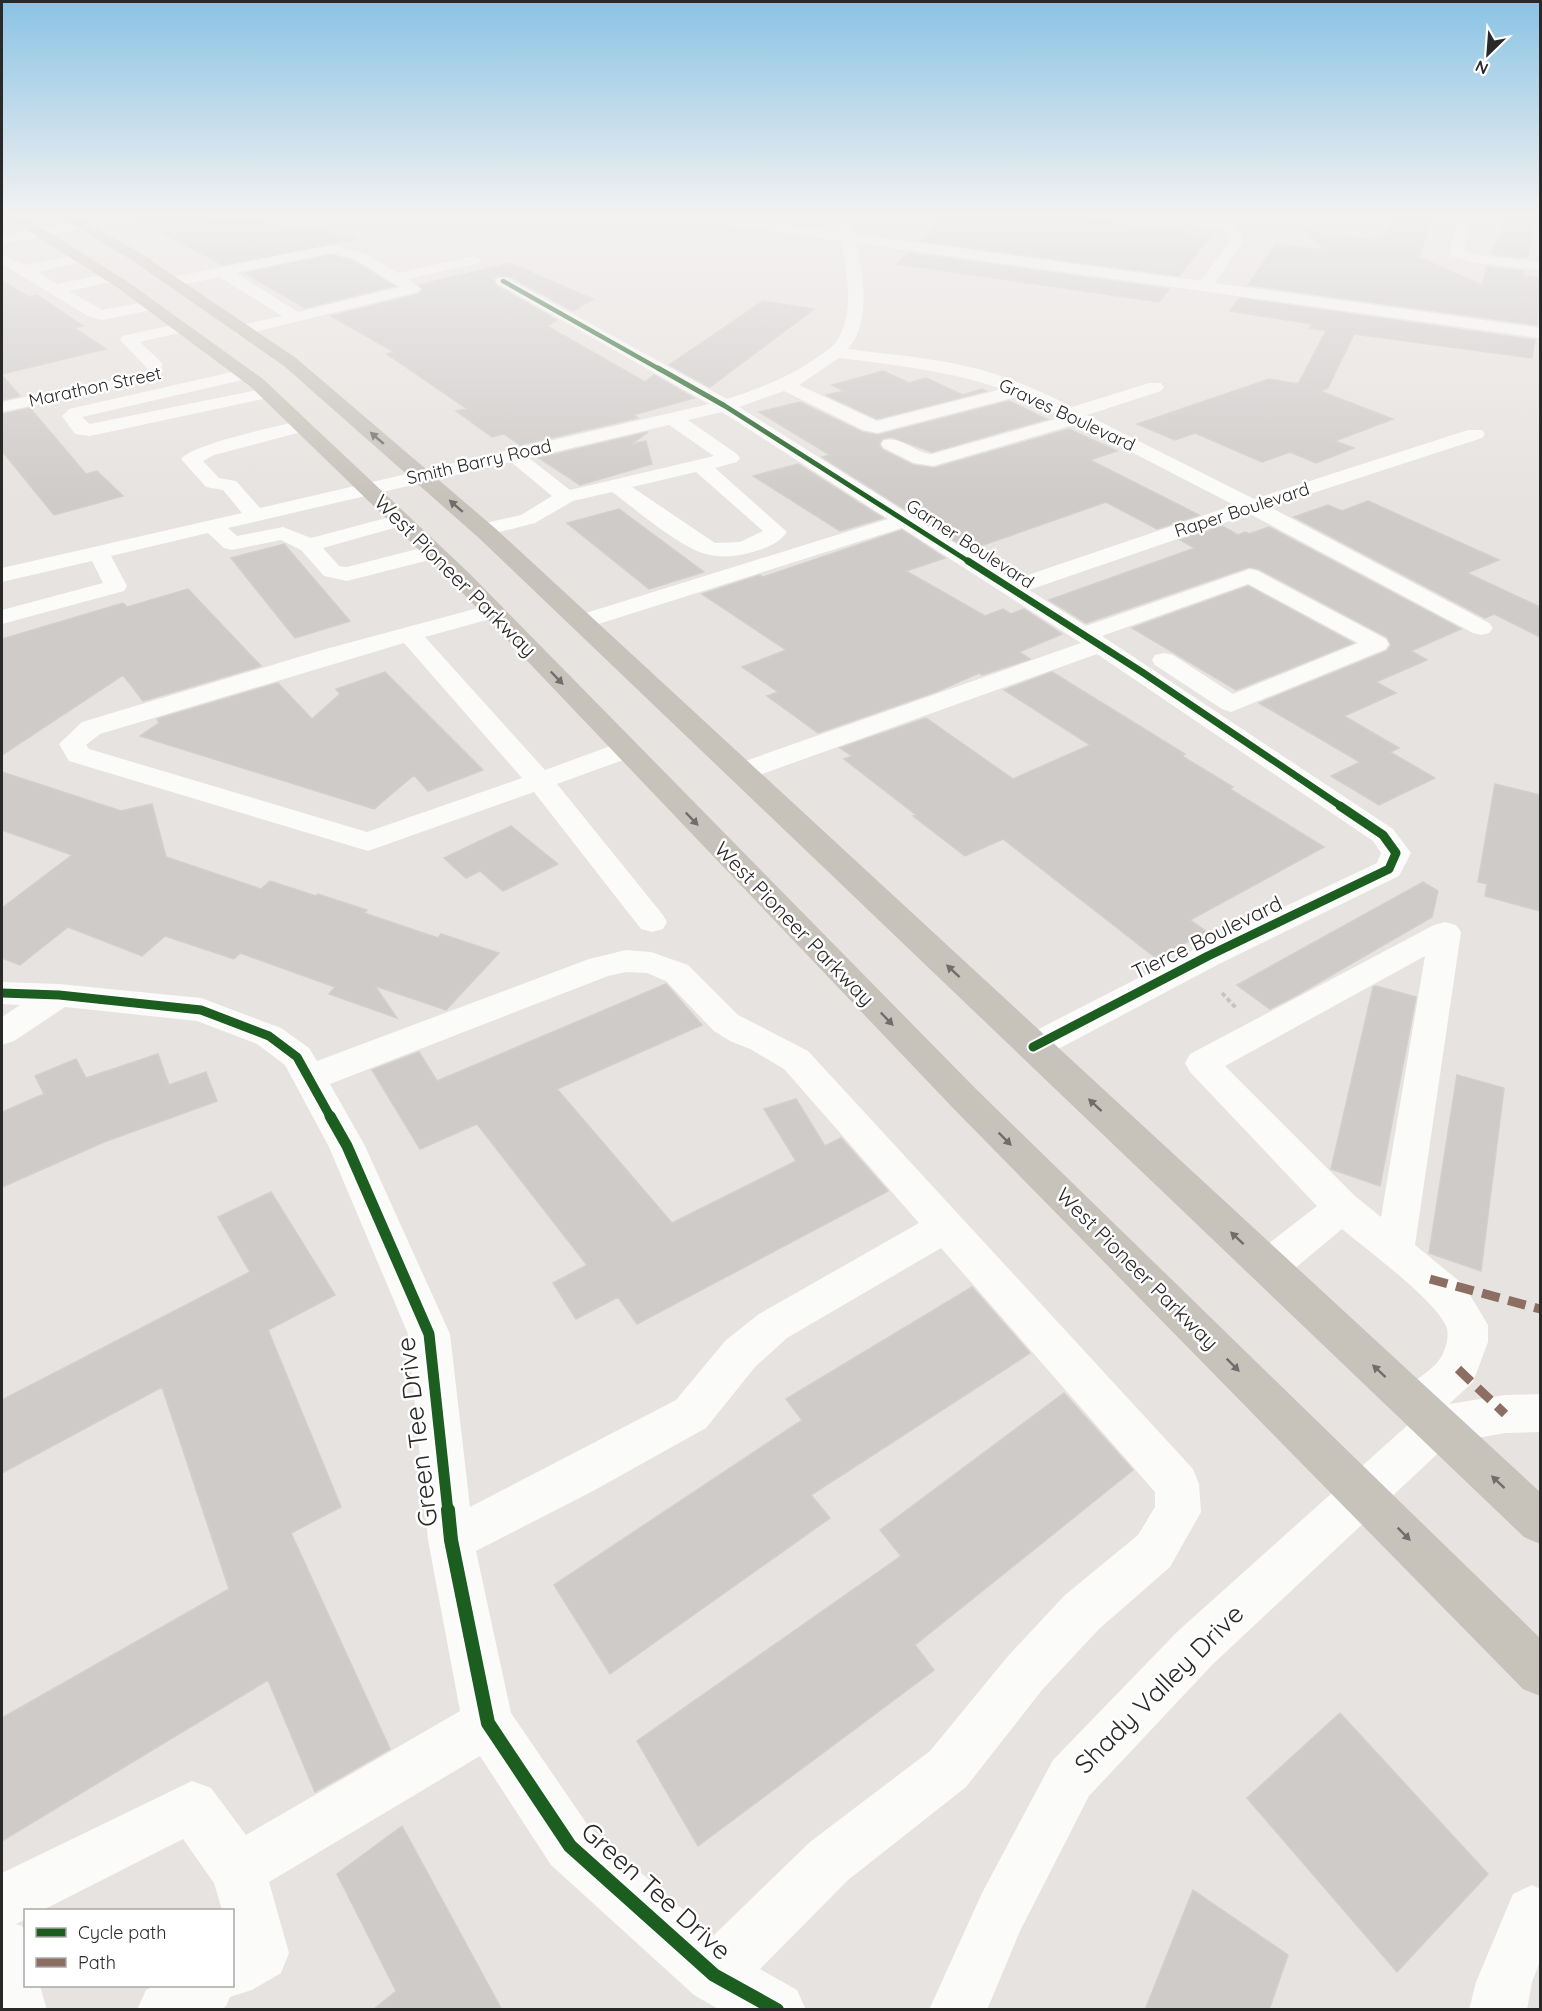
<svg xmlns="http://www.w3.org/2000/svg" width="1542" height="2011" viewBox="0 0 1542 2011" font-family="Quicksand,sans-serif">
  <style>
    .building { fill: #cecbc9; stroke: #d2cfcc; stroke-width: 1.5 }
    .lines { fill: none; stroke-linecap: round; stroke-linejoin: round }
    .path { stroke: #c6c5c5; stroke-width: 4; stroke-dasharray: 4.5 3; stroke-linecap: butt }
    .minor { fill: #fbfbfa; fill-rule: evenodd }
    .major { fill: #c7c3bb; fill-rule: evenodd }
    .quiet { stroke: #8d6e63; stroke-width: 9; stroke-dasharray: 18 9; stroke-linecap: butt }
    .cycleway-far5-casing { stroke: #fff; stroke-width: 6 }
    .cycleway-far4-casing { stroke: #fff; stroke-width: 8 }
    .cycleway-far3-casing { stroke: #fff; stroke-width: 10 }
    .cycleway-far2-casing { stroke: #fff; stroke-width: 13 }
    .cycleway-far1-casing { stroke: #fff; stroke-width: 15 }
    .cycleway-casing { stroke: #fff; stroke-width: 18 }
    .cycleway-far5 { stroke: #1b5e20; stroke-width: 4.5 }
    .cycleway-far4 { stroke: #1b5e20; stroke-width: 5 }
    .cycleway-far3 { stroke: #1b5e20; stroke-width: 7 }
    .cycleway-far2 { stroke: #1b5e20; stroke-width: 9 }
    .cycleway-far1 { stroke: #1b5e20; stroke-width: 11 }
    .cycleway { stroke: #1b5e20; stroke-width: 14 }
    .oneway { fill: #706e6b }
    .labels { text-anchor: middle; stroke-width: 5; stroke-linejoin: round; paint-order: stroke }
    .far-street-label { font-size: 18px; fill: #292929; stroke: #fff }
    .street-label { font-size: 21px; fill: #292929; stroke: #fff }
    .near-street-label { font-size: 26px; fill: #292929; stroke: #fff }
  </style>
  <rect width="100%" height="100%" fill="#e7e3e0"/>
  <path class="building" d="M132 217H210L220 222 239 218 358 237V239L223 265Z
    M946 217H1076L1211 236 1179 276 921 241Z
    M1396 217H1435L1418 257 1482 285 1487 267 1524 271 1523 275 1540 278 1537 325 1248 285 1276 244 1325 250 1306 231 1375 240 1378 234 1386 235Z
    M1505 217H1536L1527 258 1491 254Z
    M909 253 1169 289 1159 302 897 264Z
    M331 255 354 261 394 286 305 308 245 273Z
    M510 263 593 299 573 311 509 276H498L493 279 497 286 557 320 547 326 645 382 654 375 694 398 633 415 638 418 520 445 504 434 492 437 456 411 467 409 387 354 394 352 331 316 419 294 423 289 419 285Z
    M2 281 29 297 37 295 83 326 74 328 106 349 2 374Z
    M1239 298 1535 340 1532 358 1354 334 1328 388 1320 391 1393 419 1335 441 1354 448 1316 463 1290 452 1262 462 1195 433 1175 440 1137 424 1269 379 1298 384 1326 331 1310 328 1312 324 1230 311Z
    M763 301 814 309 710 387 669 365Z
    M883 371 909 383 926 378 963 395 982 389 986 391 877 419 826 395 844 391 832 385Z
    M2 375 20 396 2 400Z
    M1009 401 1047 419 932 452 891 437 882 439 879 445 883 450 913 465 934 468 1069 429 1117 451 1090 460 1199 515 1157 529 1106 502 969 550 822 457 830 455 759 412 800 402 862 432 878 435Z
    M30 408 86 474 97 471 123 496 54 515 2 451V414Z
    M648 432 632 444 646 441 652 464 580 485 539 458Z
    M798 464 883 518 840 531 753 476Z
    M1368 501 1499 560 1467 573 1540 607V637L1494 614 1485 618 1294 517 1328 505 1342 511Z
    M619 509 704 572 649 589 567 523Z
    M1222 526 1238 535 1245 532 1249 534 1269 527 1461 629 1411 651 1427 660 1376 682 1396 693 1344 716 1399 748 1390 752 1435 778 1379 805 1331 776 1360 762 1259 703 1387 651 1391 645 1387 637 1259 569 1249 567 1086 623 1049 600 1195 548 1180 540Z
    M902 530 945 558 906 571 985 616 1003 609 1011 614 1024 609 1062 634 1019 652 1030 659 982 675 979 673 938 691 818 733 767 696 778 692 742 667 786 650 702 594 760 575 763 577Z
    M284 544 350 621 295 638 231 558Z
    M1248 586 1353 643 1236 690 1132 628Z
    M188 589 261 666 143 701 123 675 2 755V639L123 603 127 607Z
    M385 672 483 770 428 791 414 775 374 809 140 736 159 723 157 719 278 683 312 719 340 694 336 689Z
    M1052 672 1185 754 1182 756 1233 787 1230 789 1324 847 1190 920 1207 932 1156 958 1003 839 965 856 913 816 916 815 844 759 852 756 840 748 926 718 1013 779 1090 745 1004 690Z
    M2 772 121 811 152 804 166 857 261 889 270 881 316 896 318 894 367 910 364 913 438 938 441 934 499 953 446 1010 375 986 397 1018 329 994 335 987 240 953 234 959 165 936 142 956 68 927 20 965 2 958V908L72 855 2 830Z
    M1495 784 1540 795V911L1485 896 1487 884 1478 882Z
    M511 826 558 864 503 891 480 871 466 878 444 858Z
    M1423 882 1438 891 1432 917 1297 995 1270 1009 1237 985Z
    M666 984 702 1025 557 1089 672 1223 796 1161 764 1109 796 1099 825 1146 841 1138 888 1191 637 1324 618 1297 576 1319 553 1283 587 1265 477 1124 420 1149 372 1070 419 1052 437 1081Z
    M1376 986 1416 997 1380 1186 1331 1169 1373 987Z
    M158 1054 169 1085 206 1072 217 1101 104 1142 2 1187V1112L44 1094 35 1076 76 1059 86 1078Z
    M1457 1075 1504 1088 1481 1271 1429 1253Z
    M271 1192 335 1295 268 1330 341 1507 291 1533 390 1749 315 1792 268 1680 2 1841V1718L229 1589 162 1387 2 1473V1400L250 1272 218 1217Z
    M972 1287 1030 1353 811 1495 830 1518 610 1674 554 1585 802 1420 786 1399Z
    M1064 1393 1133 1470 915 1645 934 1670 698 1846 637 1741 901 1556 880 1530Z
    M1340 1713 1488 1874 1397 1972 1247 1798Z
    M402 1826 502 2010H373L396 1991 337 1874Z
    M1193 1890 1288 1955 1269 2010H1145Z"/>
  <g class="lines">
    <path class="path" d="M1222 993 1236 1008"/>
    <path class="minor" d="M695 217H733L839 232 836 217H850L854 234 1201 281 1228 243V236L1219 229 1169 221 1162 217C1188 217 1224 213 1242 235V243L1215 283 1540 328V338L856 243C863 275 872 321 848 349 892 355 939 358 982 370 1013 379 1043 392 1072 407L1149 383H1161L1164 387 1161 391 1087 415 1254 499 1468 430H1482L1485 434 1482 438 1270 507 1489 623 1493 628 1489 633 1481 635 1473 633 1250 514 1029 590 1086 626 1250 569 1258 571 1386 639 1389 644 1386 649 1231 712 1222 709 1155 665 1152 660 1155 655 1164 653 1173 655 1233 694 1358 643 1248 584 1102 636 1393 829 1411 853 1399 876 1219 964 1045 1056 1033 1059 1021 1056 1016 1047 1021 1038 1197 948 1377 863 1381 853 1373 841 1097 654 751 778 741 780 731 778 727 772 731 766 1081 643 902 528 589 627 581 629 573 627 569 622 573 617 888 519 722 412 688 420 737 454 740 458 737 462 715 468 787 532C780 542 767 548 756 551 741 556 725 558 710 555 682 550 637 510 612 492L573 501 535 523 484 536 476 535 473 530 476 525 521 515 552 496 511 462 228 528 237 536 283 527 311 538 401 514 408 516 412 520 408 524 323 548 339 566 347 567 433 545 441 547 444 552 441 557 347 581 324 576 301 550 281 540 232 550 224 548 208 533 111 556 127 586 124 591 2 624V610L103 583 92 561 2 582V568L242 513 223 490 206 487 181 459C192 444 280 426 302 420L309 422 311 426 309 430 214 455 203 461 219 478 236 481 260 508 709 404 498 284 495 281 498 278H508L727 399C760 388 790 377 819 356 825 352 833 347 837 341 855 312 847 272 841 241L702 221ZM839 358C895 365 950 371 1002 389L877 421 799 385ZM784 391 863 430 877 433 1020 396 1063 417 932 454C915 453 902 436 884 440L881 444 884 448 914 463 933 466 1077 424 1234 505 1013 580 739 407ZM669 425 714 456 570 490 529 458ZM696 472 763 531 740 542 715 543 632 487Z
      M1458 217H1472L1464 251 1476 255 1540 262V270L1474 263 1451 256 1449 253Z
      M81 221 88 225 86 228 2 244V236Z
      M331 245 365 253 398 273 474 256 481 260 479 263 408 279 421 289 418 292 242 335 236 334 234 330 236 326 282 316 220 277 173 287 165 282 173 277ZM331 253 355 259 400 287 298 312 236 273Z
      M80 254 87 258 85 261 38 272 57 284 111 273 116 275 119 278 116 281 69 291 102 310 151 301 157 303 159 306 157 309 102 320 88 316 2 264V255L27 265Z
      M182 323 188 325 190 328 188 331 140 342 160 361 163 365 160 369H148L120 340 122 336Z
      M245 369 251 370 254 374 251 378 82 417 90 424 267 388 273 389 276 393 273 397 90 436 75 434 62 416 69 409Z
      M105 380 111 381 114 385 111 389 2 412V402Z
      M493 604 501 606 505 611 501 616 425 637 545 770 616 744 625 742 634 744 638 750 634 756 557 784 663 915 667 922 663 929 652 932 641 929 534 792 368 851 69 761 59 744 82 722 322 650ZM404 643 522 778 367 832 89 749 86 745 100 734Z
      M1445 922 1456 925 1461 932 1415 1245 1464 1285 1488 1325V1342L1473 1382 1449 1404 1505 1395 1540 1394V1432L1505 1433 1449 1443 1212 1665 1089 1796 1020 1931 987 2010H929L982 1893 1053 1760 1178 1631 1410 1423 1401 1420 1395 1406C1406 1380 1431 1375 1441 1357 1446 1349 1450 1334 1446 1326 1435 1300 1366 1249 1342 1229L1282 1279 1268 1283 1254 1279 1248 1267 1254 1255 1317 1206 1190 1072 1185 1063 1190 1054 1434 925ZM1425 956 1381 1217 1355 1196 1225 1066Z
      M626 950 651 952 688 965 738 1015 808 1051 1193 1469 1199 1484 1201 1512 1170 1567 1099 1629 1042 1690 966 1787 848 1880 760 1969 797 1990 806 2010H720L694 1995 551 1865 480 1756 269 1882 289 1953 281 1973 252 1990 230 1997 226 2006 221 2010H137L146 1990 153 1986H232V1910H222L214 1883 183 1839 43 1910H26V1919L16 1924 22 1926 26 1935V1986H40L47 2010H2V1873L192 1781 211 1788 246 1835 460 1711 428 1540 408 1334 329 1147 285 1065 257 1044 197 1021 65 1007 14 1041 2 1045V1017L20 1005 2 1004V982L59 984 201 998 281 1028 309 1048 317 1061 589 959ZM626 972 647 973 666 981 714 1031 730 1041 750 1049 784 1069 919 1223 759 1314 725 1341 676 1400 470 1507 450 1334 365 1146 330 1084 608 976ZM941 1248 1155 1492V1507L1138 1535 1065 1595 1008 1656 930 1751 810 1842 713 1936 589 1827 511 1713 476 1551 593 1491 706 1428 755 1367 787 1338Z
      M1532 1885 1540 1889V1961L1532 1982 1527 2010H1469L1476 1982 1513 1894Z"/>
    <path class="major" d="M7 217H24L128 282 263 379 469 573 976 1089 1540 1638V1696L1523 1689 952 1107 453 583 251 387 118 288Z
      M60 217H77L140 253 296 358 496 529 1540 1492V1544L1524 1537 480 539 284 366 130 259Z"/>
    <path class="quiet" d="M1430 1279 1540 1309
      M1458 1369 1505 1414"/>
    <defs>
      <path id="cycleway-far5" d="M503 281 661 370"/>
      <path id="cycleway-far4" d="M658 368 725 406 971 563"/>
      <path id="cycleway-far3" d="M968 561 1142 672 1342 807"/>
      <path id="cycleway-far2" d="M2 993 59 995 201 1010 269 1036 297 1057 331 1118
        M1033 1047 1208 956 1389 869 1396 853 1383 835 1340 806"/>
      <path id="cycleway-far1" d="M330 1116 347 1146 429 1334 448 1512"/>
      <path id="cycleway" d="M448 1510 451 1540 488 1723 570 1846 714 1975 777 2010"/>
    </defs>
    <use href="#cycleway-far5" class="cycleway-far5-casing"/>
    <use href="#cycleway-far4" class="cycleway-far4-casing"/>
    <use href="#cycleway-far3" class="cycleway-far3-casing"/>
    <use href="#cycleway-far2" class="cycleway-far2-casing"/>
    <use href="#cycleway-far1" class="cycleway-far1-casing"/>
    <use href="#cycleway" class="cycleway-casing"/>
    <use href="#cycleway-far5" class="cycleway-far5"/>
    <use href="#cycleway-far4" class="cycleway-far4"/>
    <use href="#cycleway-far3" class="cycleway-far3"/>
    <use href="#cycleway-far2" class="cycleway-far2"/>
    <use href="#cycleway-far1" class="cycleway-far1"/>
    <use href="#cycleway" class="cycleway"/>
  </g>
  <defs><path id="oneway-solid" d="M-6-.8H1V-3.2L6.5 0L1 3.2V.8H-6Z" transform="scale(1.5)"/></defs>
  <g class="oneway">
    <use href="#oneway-solid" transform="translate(377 438) rotate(-139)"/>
    <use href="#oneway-solid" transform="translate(456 506) rotate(-139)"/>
    <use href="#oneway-solid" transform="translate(557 678) rotate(46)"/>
    <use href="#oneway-solid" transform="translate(692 819) rotate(46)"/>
    <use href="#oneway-solid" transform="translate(953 971) rotate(-137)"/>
    <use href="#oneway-solid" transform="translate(887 1019) rotate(46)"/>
    <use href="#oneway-solid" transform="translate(1095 1105) rotate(-137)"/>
    <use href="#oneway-solid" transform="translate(1005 1139) rotate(45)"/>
    <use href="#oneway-solid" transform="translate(1237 1238) rotate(-137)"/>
    <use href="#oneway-solid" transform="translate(1233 1365) rotate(45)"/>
    <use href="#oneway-solid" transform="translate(1379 1371) rotate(-137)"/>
    <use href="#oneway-solid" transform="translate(1498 1482) rotate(-137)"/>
    <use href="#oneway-solid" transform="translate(1404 1534) rotate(45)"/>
  </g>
  <linearGradient id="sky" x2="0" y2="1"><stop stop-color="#89c3e4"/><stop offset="0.43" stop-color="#f4f2f1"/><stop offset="1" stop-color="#f4f2f1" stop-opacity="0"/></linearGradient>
  <rect width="1542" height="499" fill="url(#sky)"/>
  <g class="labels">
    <g class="far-street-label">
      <text transform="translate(95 387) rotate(-12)" y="6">Marathon Street</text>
      <text transform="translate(1067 415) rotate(25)" y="6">Graves Boulevard</text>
      <text transform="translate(479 462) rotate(-13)" y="6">Smith Barry Road</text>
      <text transform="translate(1242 510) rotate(-18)" y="6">Raper Boulevard</text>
      <text transform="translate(970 544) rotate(33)" y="6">Garner Boulevard</text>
    </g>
    <g class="street-label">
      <text transform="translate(455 576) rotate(45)" y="7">West Pioneer Parkway</text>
      <text transform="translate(794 924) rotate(46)" y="7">West Pioneer Parkway</text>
      <text transform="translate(1207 938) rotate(-26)" y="7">Tierce Boulevard</text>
      <text transform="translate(1137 1269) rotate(45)" y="7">West Pioneer Parkway</text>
    </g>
    <g class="near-street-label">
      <text transform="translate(417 1432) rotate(-97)" y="9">Green Tee Drive</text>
      <text transform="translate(1159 1689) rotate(-45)" y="9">Shady Valley Drive</text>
      <text transform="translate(656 1891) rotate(42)" y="9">Green Tee Drive</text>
    </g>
  </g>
  <rect width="1542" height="2011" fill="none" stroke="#292929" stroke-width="6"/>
  <rect x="24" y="1909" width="210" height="78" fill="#ffffff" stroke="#a9a9a9" stroke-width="1.5"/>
  <rect x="36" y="1928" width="30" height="9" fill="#1b5e20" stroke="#a9a9a9" stroke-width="1.5"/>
  <text x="78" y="1939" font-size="18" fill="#292929">Cycle path</text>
  <rect x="36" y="1958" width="30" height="9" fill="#8d6e63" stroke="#a9a9a9" stroke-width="1.5"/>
  <text x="78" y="1969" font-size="18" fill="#292929">Path</text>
  <g transform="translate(1488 54) rotate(205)" stroke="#ffffff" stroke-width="4.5" paint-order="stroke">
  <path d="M0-4.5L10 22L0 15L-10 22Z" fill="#292929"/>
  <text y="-9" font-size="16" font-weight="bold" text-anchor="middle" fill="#292929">N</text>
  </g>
</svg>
